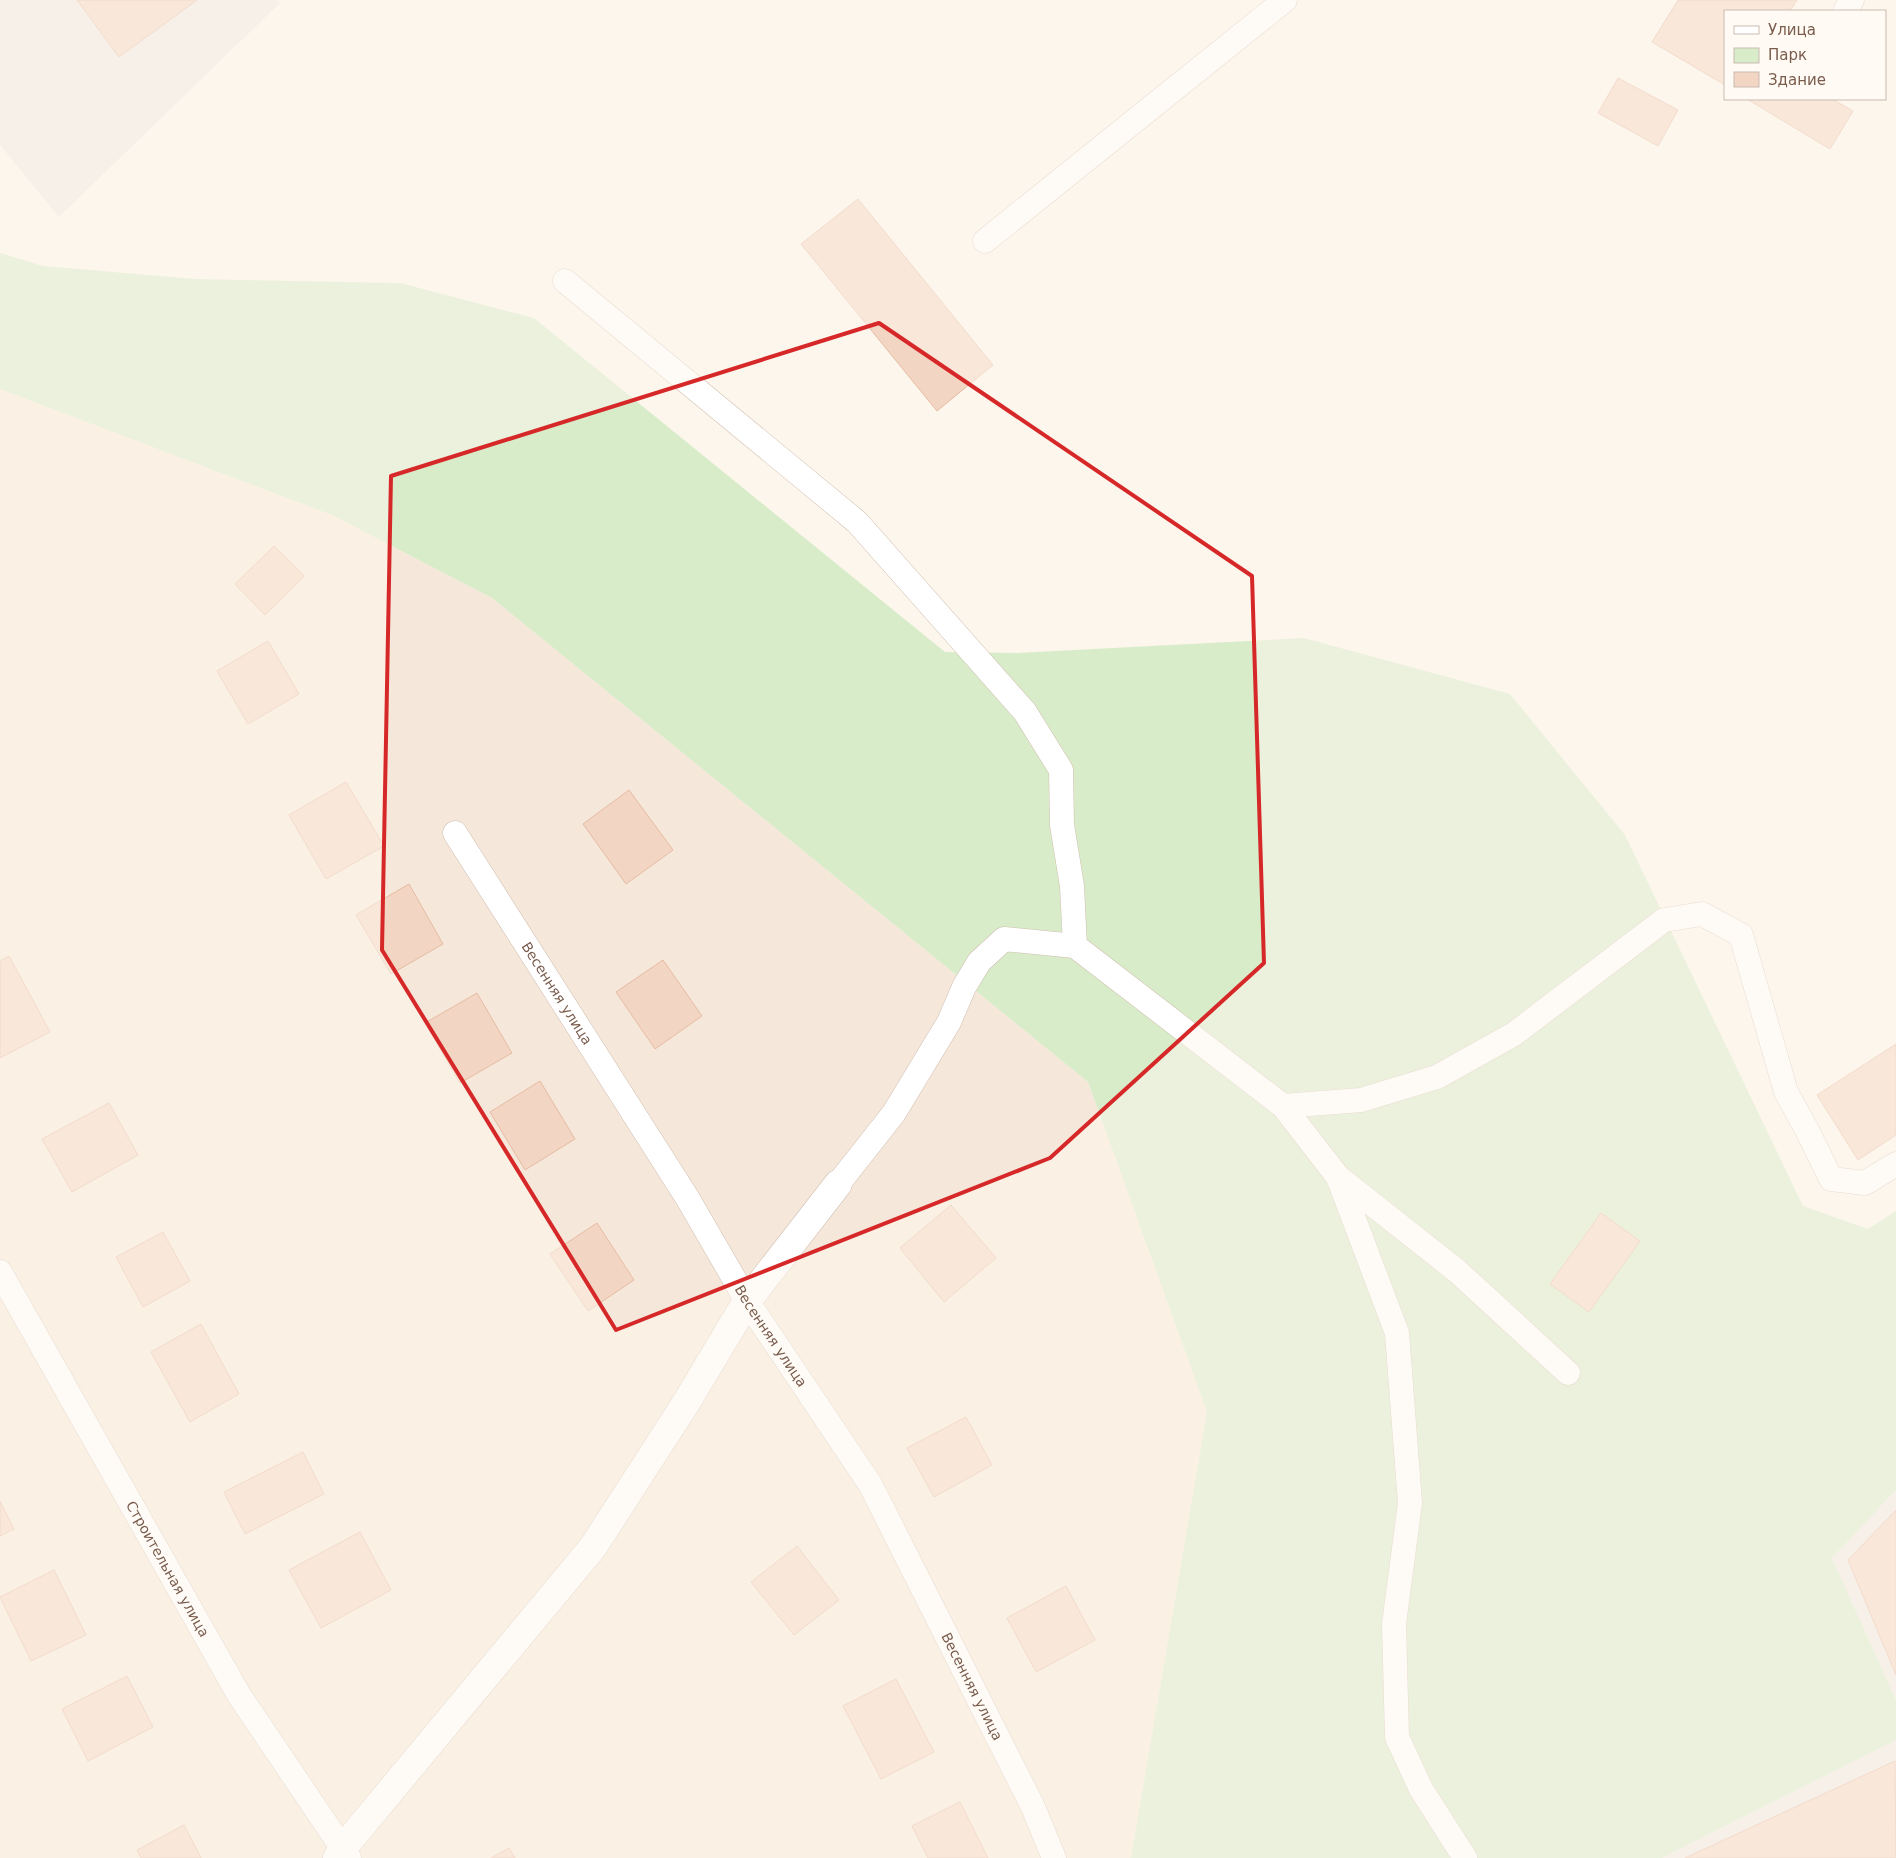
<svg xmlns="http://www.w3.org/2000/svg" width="1896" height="1858" viewBox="0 0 1896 1858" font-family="'DejaVu Sans',sans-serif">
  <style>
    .residential { fill: #f5e8da }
    .industrial { fill: #efe9e4 }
    .green { fill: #d8ecc9 }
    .building { fill: #f3d5c3; stroke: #e6bba3 }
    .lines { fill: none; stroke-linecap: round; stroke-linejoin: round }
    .service-casing { stroke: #d1beb0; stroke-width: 25 }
    .minor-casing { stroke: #d1beb0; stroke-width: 29 }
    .service { stroke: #fff; stroke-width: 24 }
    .minor { stroke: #fff; stroke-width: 28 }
    .marked { fill: none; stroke: #d62828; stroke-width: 4; stroke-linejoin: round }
    .labels { text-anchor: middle; stroke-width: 4; stroke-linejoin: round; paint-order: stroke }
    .street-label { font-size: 14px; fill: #7a5c4d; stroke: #fffaf3 }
  </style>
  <rect width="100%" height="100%" fill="#fdf6ec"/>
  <path class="residential" d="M0 389 332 515 492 598 1088 1082 1207 1412 1131 1858H0Z"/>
  <path class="industrial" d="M0 0H278L280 3 59 217 0 145Z
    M1896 1490V1700L1832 1558Z
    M1896 1740V1858H1662Z"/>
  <path class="green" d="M0 253 43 266 196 279 400 283 534 318 945 652 1017 653 1304 638 1510 694 1625 835 1803 1206 1868 1229 1896 1211V1490L1832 1558 1896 1700V1740L1662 1858H1131L1207 1412 1088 1082 492 598 332 515 0 389Z"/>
  <path class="building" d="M77 0H197L119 57Z
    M1678 0H1797L1790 11H1725V85L1652 42Z
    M1618 78 1678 110 1658 146 1598 113Z
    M1747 99H1832L1853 111 1830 149Z
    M858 199 993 365 937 411 801 244Z
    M274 546 304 576 265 615 235 584Z
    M268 641 299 694 248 724 217 671Z
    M346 782 384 846 326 879 289 815Z
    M629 790 673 850 626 884 583 824Z
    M409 884 443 944 391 974 356 915Z
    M9 956 50 1032 0 1058V961Z
    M663 960 702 1016 655 1049 616 992Z
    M477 993 512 1053 460 1083 425 1023Z
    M1896 1044V1135L1858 1160 1817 1095Z
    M540 1081 575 1139 525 1170 490 1112Z
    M109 1103 138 1155 72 1192 42 1139Z
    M951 1205 996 1258 944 1302 900 1248Z
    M1601 1213 1640 1241 1589 1312 1550 1284Z
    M597 1223 634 1280 588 1311 550 1254Z
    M163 1232 190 1281 143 1307 116 1257Z
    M201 1324 239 1394 190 1422 151 1352Z
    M966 1417 992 1465 934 1497 907 1448Z
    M303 1452 324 1494 245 1534 224 1492Z
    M0 1501 14 1529 0 1536Z
    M1896 1510V1675L1848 1560Z
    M360 1532 391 1590 321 1628 289 1570Z
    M797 1546 839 1600 794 1635 751 1582Z
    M54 1570 86 1635 31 1661 0 1597Z
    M1066 1586 1095 1640 1036 1672 1007 1618Z
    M127 1676 153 1727 88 1761 62 1709Z
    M896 1679 934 1752 881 1779 843 1706Z
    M1895 1761 1896 1858H1685Z
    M960 1802 988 1858H928L912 1826Z
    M184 1825 201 1858H141L137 1850Z
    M509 1848 515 1858H491Z"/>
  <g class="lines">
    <defs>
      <g id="service">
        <path d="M1845 11 1852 0"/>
        <path d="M985 241 1285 0"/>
        <path d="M565 281 857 522 1025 712 1061 770 1062 825 1072 886 1075 946 1283 1106 1338 1177 1397 1333 1410 1503 1394 1624 1397 1737 1421 1789 1465 1858"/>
        <path id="s1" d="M455 833 688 1199 747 1301 870 1484 1033 1807 1054 1858"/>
        <path d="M1283 1106 1361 1100 1437 1077 1514 1034 1664 920 1702 914 1741 935 1786 1092 1807 1130 1831 1179 1865 1183 1896 1164"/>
        <path d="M1338 1177 1457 1271 1568 1373"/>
        <path d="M838 1184 894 1113 949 1022 964 987 979 962 1004 939 1075 946"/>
        <path id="s2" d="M0 1272 239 1695 349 1858"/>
      </g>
      <path id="minor" d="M337 1858 343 1848 593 1547 686 1403 747 1301 838 1184"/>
    </defs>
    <use href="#service" class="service-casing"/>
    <use href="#minor" class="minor-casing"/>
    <use href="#service" class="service"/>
    <use href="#minor" class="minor"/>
  </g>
  <path d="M0 0H1896V1858H0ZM879 323 1252 576 1264 963 1050 1158 616 1330 382 950 391 476Z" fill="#fdf6ec" fill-opacity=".55" fill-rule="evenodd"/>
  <path class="marked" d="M879 323 1252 576 1264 963 1050 1158 616 1330 382 950 391 476Z"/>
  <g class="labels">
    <g class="street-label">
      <text dy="5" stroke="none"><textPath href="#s1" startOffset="190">Весенняя улица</textPath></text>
      <text dy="5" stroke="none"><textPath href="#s1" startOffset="594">Весенняя улица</textPath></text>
      <text dy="5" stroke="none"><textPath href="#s2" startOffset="341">Строительная улица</textPath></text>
      <text dy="5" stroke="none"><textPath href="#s1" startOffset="999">Весенняя улица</textPath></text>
    </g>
  </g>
  <rect x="1724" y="10" width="162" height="90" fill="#fffaf3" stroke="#cabbb1"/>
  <rect x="1734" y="26" width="25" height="8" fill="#ffffff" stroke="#cabbb1"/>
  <text x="1768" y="35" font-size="15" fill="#7a5c4d">Улица</text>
  <rect x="1734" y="48" width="25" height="15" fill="#d8ecc9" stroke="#cabbb1"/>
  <text x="1768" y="60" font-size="15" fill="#7a5c4d">Парк</text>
  <rect x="1734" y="72" width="25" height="15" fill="#f3d5c3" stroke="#cabbb1"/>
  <text x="1768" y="85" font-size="15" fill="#7a5c4d">Здание</text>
</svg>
